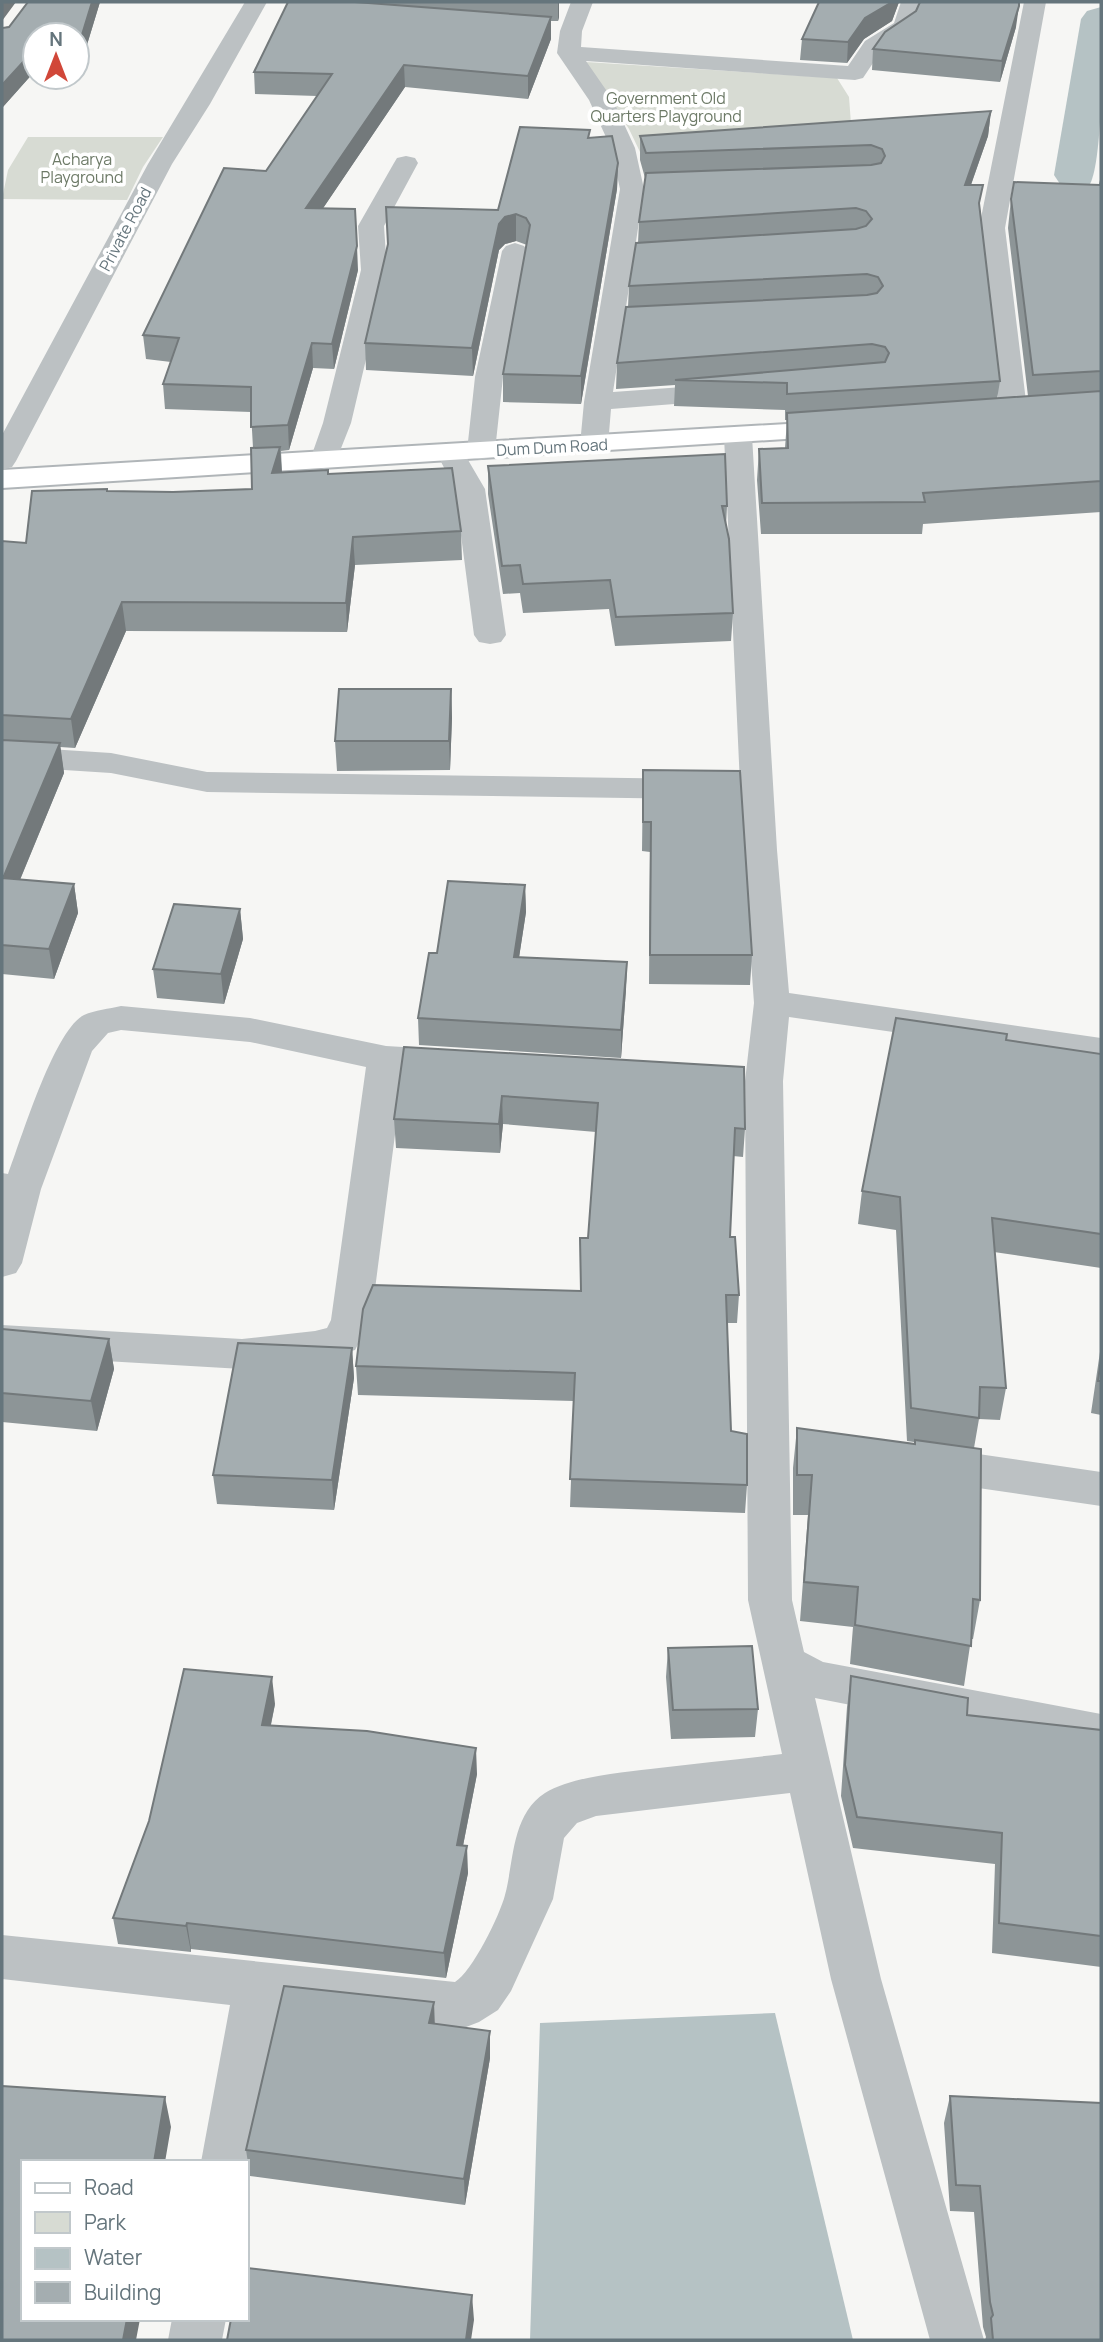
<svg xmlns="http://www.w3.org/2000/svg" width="1103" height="2342" viewBox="0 0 1103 2342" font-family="Manrope,sans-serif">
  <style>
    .green { fill: #d7dbd3 }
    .water { fill: #b5c2c4 }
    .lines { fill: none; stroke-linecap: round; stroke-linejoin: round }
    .canal { fill: #b5c2c4; fill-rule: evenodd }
    .primary-casing { stroke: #b0b5b8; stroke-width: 4 }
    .minor { fill: #bcc1c3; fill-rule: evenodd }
    .primary { fill: #fff; fill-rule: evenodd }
    .wall { fill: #8d9597 }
    .shaded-wall { fill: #73797b }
    .building { fill: #a4adb0; stroke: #73797b; stroke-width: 2 }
    .labels { text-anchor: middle; stroke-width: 7; stroke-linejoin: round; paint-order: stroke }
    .far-park-label { font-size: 16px; fill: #6d7a67; stroke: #fff }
    .far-street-label { font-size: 16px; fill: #65757c; stroke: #fff }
  </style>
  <rect width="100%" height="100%" fill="#f6f6f4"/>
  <path class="green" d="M586 62 837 78 849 97 852 137 640 152 629 129Z
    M28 137H163L143 167 127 200 2 199 8 170Z"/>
  <path class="water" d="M775 2013 853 2340H530L540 2023Z"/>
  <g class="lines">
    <path class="canal" d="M1101 7C1103 42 1103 159 1090 184L1075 188 1060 184 1054 175 1081 19 1087 11Z"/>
    <defs>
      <path id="primary" d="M838 421 848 423 852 429 848 435 2 488V470Z"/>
    </defs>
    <use href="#primary" class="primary-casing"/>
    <path class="minor" d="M245 2H267L210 104 172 164 16 461 12 467 2 470V435L148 164Z
      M571 2H593L582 31 581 47 848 66 865 41 894 23 901 2H923L912 31 881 51 863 78 855 80 586 61 613 100 635 148 644 189 613 392 725 384 735 386 739 392 735 398 725 400 611 409 608 445 604 451 594 454 584 451 580 445 584 402 620 189 611 148 589 100 557 53 560 31Z
      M1024 2H1046L1005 228 1028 418 1024 424 1014 426 1004 424 1000 418 979 228Z
      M406 156 415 158 418 163 384 226 387 270 351 423 334 466 324 469 314 466 310 460 323 423 361 270 358 226 394 163 397 158Z
      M515 243 524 246 528 251 503 377 495 451 491 457 481 460 471 457 467 451 475 377 502 251 506 246Z
      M738 427 748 430 752 436 777 850 789 993 1101 1038V1062L789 1017 783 1081 792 1600 804 1652 823 1662 1101 1714V1754L815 1698 881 1979 984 2340H930L831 1979 790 1793 596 1816 577 1823 564 1838 553 1899 511 1991 498 2010 479 2022 461 2029 280 2010 253 2162 247 2177V2162H201L230 2005 2 1979V1935L455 1982C472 1972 500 1915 505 1895 514 1862 511 1815 545 1793 572 1776 627 1772 659 1768 700 1763 741 1759 782 1754L748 1600 745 1081 754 1003 743 850 724 436 728 430Z
      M451 445 461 448 485 489 506 635 501 642 490 644 479 642 474 635 455 489 437 454 441 448Z
      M2 746 111 753 207 772 696 779 708 782 713 789 708 796 696 799 207 792 111 773 2 766Z
      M121 1006 250 1018 386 1046 454 1050 467 1054 473 1063 467 1072 454 1076 403 1073 371 1320 355 1350 315 1361 242 1369 2 1355V1325L242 1339 315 1331 327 1328 331 1320 366 1067 250 1042 121 1030 108 1033 92 1051 41 1189 22 1263 16 1273 2 1277V1173L8 1174C21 1140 54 1030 84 1015 95 1010 109 1009 121 1006Z
      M930 1447 1101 1472V1506L930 1481 915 1476 909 1464 915 1452Z
      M172 2319H226L222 2340H168Z"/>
    <use href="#primary" class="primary"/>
  </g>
  <path class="wall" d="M100 2 79 71H77V35H35V71L2 108V28Z
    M288 2H559V17L558 21H551V39L528 99 405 87 323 208 358 270 334 369 313 368 289 450 281 451 282 472 328 474 461 531 462 560 355 565 347 632 126 631 75 748 60 747 64 773 20 880 74 884 78 913 54 979 2 974V541L26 543 108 491 173 492 252 489 253 448 251 412 165 409 163 384 171 362 146 359 143 335 266 171 317 96 255 94 254 72Z
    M819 2H899L892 21 864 39 847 63 800 60 802 39Z
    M1016 27 1000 82 872 70 873 49Z
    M991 111 988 136 971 185 980 209 1000 381 997 399 1028 396 1008 228 1011 199 1100 185 1101 180V512L923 524 922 534H761L757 480 759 449 785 448 787 420H785V410L674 406 675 385 616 389 617 363 628 307 629 286 638 243 639 222 645 178 640 160V136Z
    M590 138 618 163 617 189 581 404 503 402V374L527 245 516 241 505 244 499 250 473 376 366 370 365 343 388 246 386 207 498 210Z
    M488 466 727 506 726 527 733 613 731 641 615 646 609 609 523 613 520 593 503 594 488 494Z
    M451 689 452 718 450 770 337 771 335 741Z
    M643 770 752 955 750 985 649 984 650 852 642 851Z
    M525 885 526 912 519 957 627 962 626 989 621 1058 419 1045 418 1018 437 953Z
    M240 909 243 939 224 1004 157 998 153 969Z
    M1006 1040 1101 1054V1268L994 1252 1006 1388 1000 1420 979 1419 974 1448 980 1600 973 1639H971L964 1686 850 1664 853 1627 800 1621 808 1515H793V1468L797 1428 914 1444V1442L907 1441 896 1230 858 1224 862 1191Z
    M404 1047 745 1129 743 1157 733 1156 730 1237 739 1295 737 1323H727L731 1431 747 1485 745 1513 570 1507 574 1401 358 1395 356 1366 580 1291V1238H588L596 1132 503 1124 500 1153 396 1148 394 1119Z
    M2 1329 109 1339 114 1369 97 1431 2 1422Z
    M1101 1345V1415L1091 1413Z
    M352 1348 354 1378 334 1510 217 1504 213 1475Z
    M668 1648 758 1709 755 1737 671 1739 666 1677Z
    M851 1676 967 1715 1101 1730V1967L992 1953 995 1864 853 1848 841 1796 847 1707Z
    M275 1704 271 1725 477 1774 463 1846 468 1873 446 1978 191 1949V1952L118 1944 113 1918Z
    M435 2024 490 2031V2058L465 2205 250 2176 246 2150Z
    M950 2096 1101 2340H985L986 2337 983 2327 974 2212 950 2211 944 2123Z"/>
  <path class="shaded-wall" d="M2 2H16L2 21Z
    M92 2H100L79 71 77 51Z
    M558 2H559V17L558 21Z
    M892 2H899L892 21 864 39 847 63 848 42 865 18Z
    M1019 6 1016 27 1000 82 1002 61Z
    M551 17V39L528 99V76Z
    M34 49 35 71 2 108V85Z
    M404 65 405 87 307 232 306 208Z
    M991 111 988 136 962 210 965 185Z
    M618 163 617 189 581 404V376Z
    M516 214V241L505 244 499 250 473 376 472 348 499 224 505 217Z
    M357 246 358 270 334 369 332 344Z
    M312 343 313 368 289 450 288 425Z
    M280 447 282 475 272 473Z
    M353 537 355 565 347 632 346 603Z
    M122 602 126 631 75 748 71 719Z
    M451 689 452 718 450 770 449 741Z
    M60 743 64 773 9 906 4 876Z
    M74 884 78 913 54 979 49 949Z
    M525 885 526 912 515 984 514 957Z
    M240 909 243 939 224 1004 221 974Z
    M627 962 626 989 621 1058V1030Z
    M502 1096 503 1124 500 1153 499 1124Z
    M109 1339 114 1369 97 1431 91 1401Z
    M352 1348 354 1378 334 1510 332 1480Z
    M272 1677 275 1704 265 1752 262 1725Z
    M476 1748 477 1774 458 1871 457 1845Z
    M467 1846 468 1873 446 1978 444 1953Z
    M187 1923 191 1949V1952L186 1926Z
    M434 2002 435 2029 429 2023Z
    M490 2031V2058L465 2205 464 2179Z
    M165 2097 171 2127 165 2162H154Z
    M472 2295 474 2320 471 2340H466Z
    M127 2319H140L136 2340H123Z"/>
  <path class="building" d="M28 2H92L77 51V35H35V49L2 85V28L9 27Z
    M288 2H355L551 17 528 76 404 65 306 208 355 209 357 246 332 344 312 343 288 425 251 427V387L163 384 179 338 143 335 224 168 266 171 332 74 254 72Z
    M819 2H892L865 18 848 42 802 39Z
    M920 2H1019V6L1002 61 873 49 885 32 916 11Z
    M991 111 965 185H983L979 203 1000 381 787 394V383L675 380 885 362 889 353 885 347 872 344 617 363 626 307 867 295 877 293 883 286 878 277 867 274 629 286 636 243 856 229 866 226 872 219 866 211 856 208 639 222 646 173 871 165 881 163 885 156 882 149 871 145 646 153 640 136Z
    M520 127 590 130 588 138 612 136 618 163 581 376 503 374 530 225 526 218 516 214 505 217 499 224 472 348 365 343 388 244 386 207 498 210Z
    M1101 180V371L1033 375 1011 199 1014 182 1100 185Z
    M1101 391V481L923 493 925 502 762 503 759 449 788 448 787 413Z
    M280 447 272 473 328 470V474L452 468 461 531 353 537 346 603 122 602 71 719 2 715V541L26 543 32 491 107 489V491L173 492 252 489 251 448Z
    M725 454 727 506H722L729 539 733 613 616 617 610 580 523 584 520 565 502 566 488 466Z
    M339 689H451L449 741H335Z
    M2 740 60 743 4 876H2Z
    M643 770 740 771 752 955H650L651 822H643Z
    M2 878 74 884 49 949 2 945Z
    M448 881 525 885 514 957 627 962 621 1030 418 1018 429 953H437Z
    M174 904 240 909 221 974 153 969Z
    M896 1018 1007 1034 1006 1040 1101 1054V1234L992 1218 1006 1388 980 1387 979 1418 911 1408 900 1197 862 1191Z
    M404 1047 744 1067 745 1129 735 1128 730 1237H735L739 1295H726L731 1431 747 1434V1485L570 1479 575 1373 356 1366 363 1309 373 1285 581 1291 580 1238H588L598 1103 502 1096 499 1124 394 1119Z
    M2 1329 109 1339 91 1401 2 1393Z
    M238 1343 352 1348 332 1480 213 1475Z
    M1101 1359V1381H1098Z
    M797 1428 915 1444V1440L981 1449 980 1600 973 1599 971 1646 855 1625 858 1587 804 1582 812 1475H797Z
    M752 1646 758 1709 673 1710 668 1648Z
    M184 1669 272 1677 262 1725 367 1731 476 1748 457 1845 467 1846 444 1953 187 1923 186 1926 113 1918 149 1821Z
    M851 1676 968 1698 967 1715 1101 1730V1936L999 1923 1002 1833 857 1817 845 1765Z
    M284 1986 434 2002 429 2023 490 2031 464 2179 246 2150Z
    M2 2086 165 2097 154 2162H23V2319H127L123 2340H2Z
    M950 2096 1101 2103V2340H993L991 2318 993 2315 990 2302 980 2186 956 2185Z
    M247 2268 472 2295 466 2340H227L231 2319H247Z"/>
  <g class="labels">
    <g class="far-park-label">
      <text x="666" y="104">Government Old<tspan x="666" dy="18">Quarters Playground</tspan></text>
      <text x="82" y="165">Acharya<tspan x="82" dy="18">Playground</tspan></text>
    </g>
    <g class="far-street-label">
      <text transform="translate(125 229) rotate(-62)" y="6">Private Road</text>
      <text transform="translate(552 447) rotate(-3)" y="6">Dum Dum Road</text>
    </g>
  </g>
  <rect width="1103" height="2342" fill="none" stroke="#65757c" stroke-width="7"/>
  <rect x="21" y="2160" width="228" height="161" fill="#ffffff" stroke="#c1c8cb" stroke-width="2"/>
  <rect x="35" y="2183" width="35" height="10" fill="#ffffff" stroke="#c1c8cb" stroke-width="2"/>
  <text x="84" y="2195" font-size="21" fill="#65757c">Road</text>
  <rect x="35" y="2212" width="35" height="21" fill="#d7dbd3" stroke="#c1c8cb" stroke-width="2"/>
  <text x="84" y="2230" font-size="21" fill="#65757c">Park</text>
  <rect x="35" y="2248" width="35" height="21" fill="#b5c2c4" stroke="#c1c8cb" stroke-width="2"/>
  <text x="84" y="2265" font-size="21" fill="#65757c">Water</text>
  <rect x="35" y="2282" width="35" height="21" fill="#a4adb0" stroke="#c1c8cb" stroke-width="2"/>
  <text x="84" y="2300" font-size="21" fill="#65757c">Building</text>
  <g transform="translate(56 56)"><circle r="33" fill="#ffffff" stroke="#c1c8cb" stroke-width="2"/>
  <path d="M0-5L12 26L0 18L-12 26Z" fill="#d14739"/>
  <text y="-10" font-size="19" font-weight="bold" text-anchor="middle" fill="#65757c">N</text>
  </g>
</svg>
